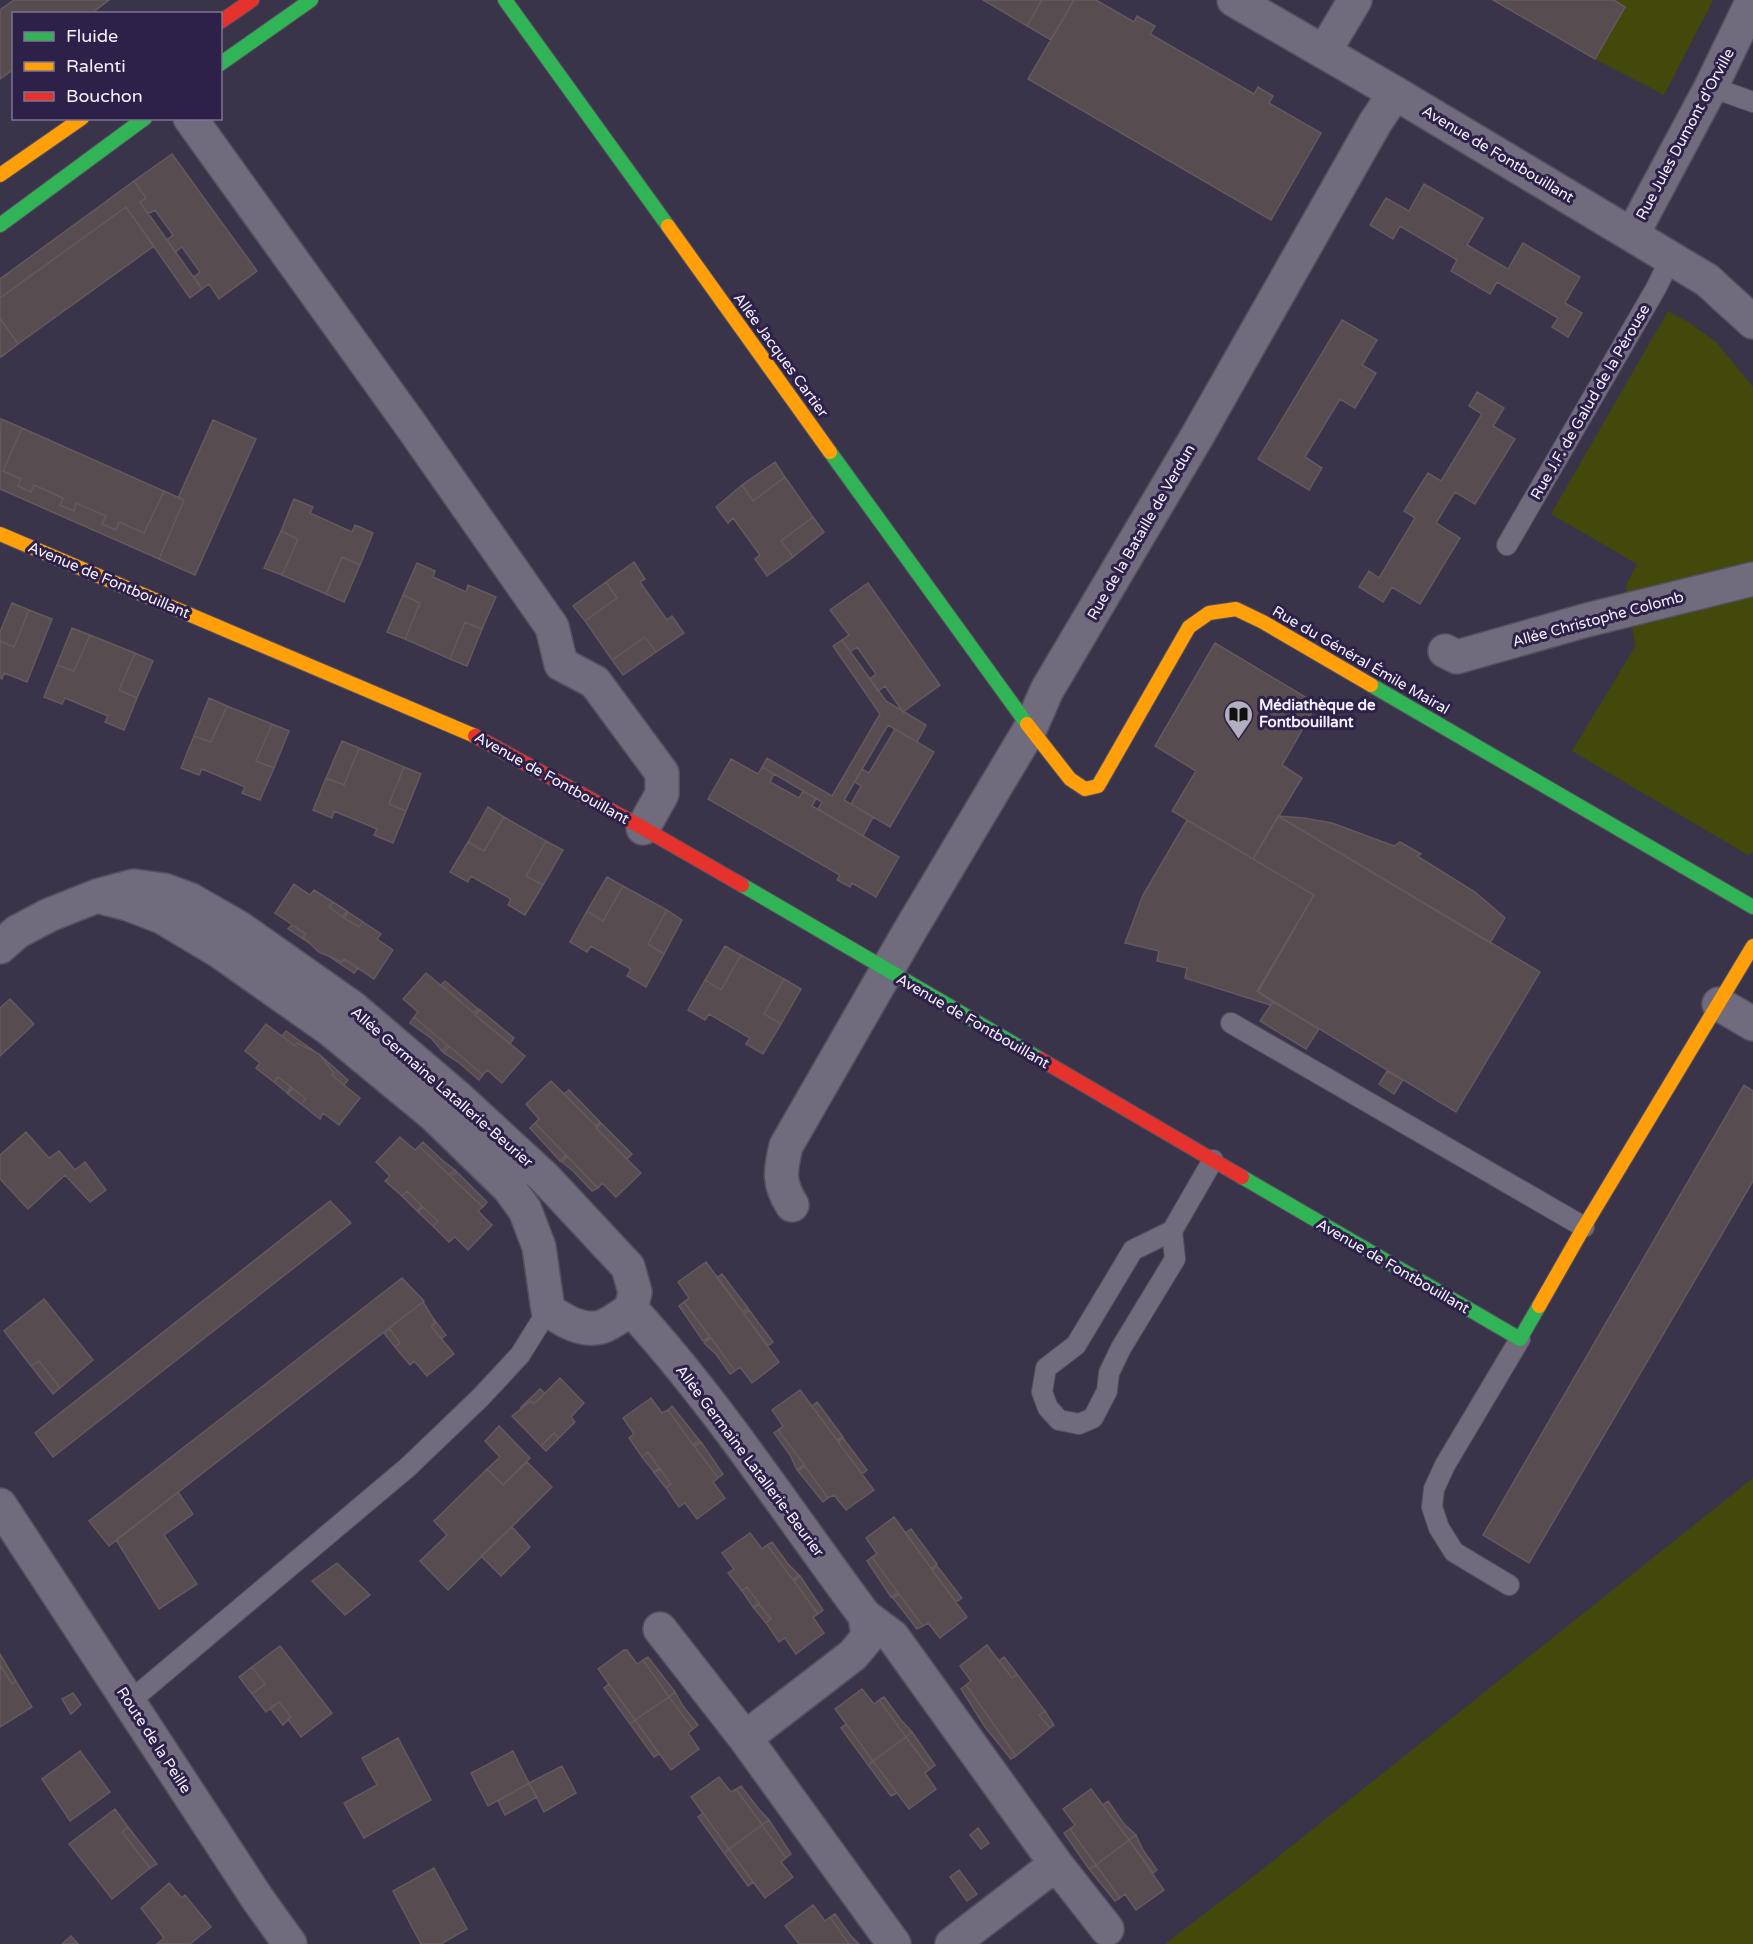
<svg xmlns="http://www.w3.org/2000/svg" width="1753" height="1944" viewBox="0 0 1753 1944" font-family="'Varela Round',sans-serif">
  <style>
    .green { fill: #42490a }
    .building { fill: #574d51; stroke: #64595d; stroke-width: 1.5 }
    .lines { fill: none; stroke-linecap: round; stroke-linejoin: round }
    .lane-casing { stroke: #555060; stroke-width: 22 }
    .street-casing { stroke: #555060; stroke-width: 36 }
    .fast-casing { stroke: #555060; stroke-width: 16 }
    .slow-casing { stroke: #555060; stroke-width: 16 }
    .jam-casing { stroke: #555060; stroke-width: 16 }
    .lane { stroke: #706b7d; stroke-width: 20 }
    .street { stroke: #706b7d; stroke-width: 33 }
    .fast { stroke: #30b455; stroke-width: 14 }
    .slow { stroke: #ff9f0a; stroke-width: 14 }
    .jam { stroke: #e5322d; stroke-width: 14 }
    .labels { text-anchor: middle; stroke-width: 6; stroke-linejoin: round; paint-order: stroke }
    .street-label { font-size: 15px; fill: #f4f1fc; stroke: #2d2049 }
    .poi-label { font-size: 15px; font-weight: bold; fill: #f4f1fc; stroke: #2d2049; text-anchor: start }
  </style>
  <rect width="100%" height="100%" fill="#3a344a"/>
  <path class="green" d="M1614 0H1713L1664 95 1595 59 1625 7Z
    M1668 311 1688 322 1716 342 1753 387V852L1748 855 1572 751 1635 647 1626 585 1637 564 1551 514Z
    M1753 1478V1944H1165L1254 1876Z"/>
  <path class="building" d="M14 0H109L91 14H14V69L0 79V10Z
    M983 0H1042L1027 26Z
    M1042 0H1074L1051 40 1027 26Z
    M1074 0H1096L1134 22 1137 16 1155 26 1150 34 1254 94 1258 87 1273 96 1269 103 1321 133 1271 220 1028 79Z
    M1493 0H1614L1625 7 1595 59Z
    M172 154 257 271 219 299 209 284 202 289 194 277 200 272 182 247 175 252 167 240 173 235 155 210 148 214 140 202 146 198 134 181Z
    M134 181 146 198 140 202 202 289 190 298 126 207 0 298V279Z
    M1424 184 1483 218 1467 245 1508 269 1523 243 1580 277 1565 303 1582 313 1568 337 1552 327 1558 318 1497 282 1490 294 1451 271 1457 260 1400 226 1393 239 1370 225 1386 198 1409 211Z
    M126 207 154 246 18 344 0 318V298Z
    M0 318 18 344 1 357 0 355Z
    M1342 320 1377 340 1362 365 1376 373 1355 408 1340 399 1305 457 1322 468 1309 490 1258 459Z
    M1477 392 1504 408 1493 426 1515 439 1475 504 1455 492 1436 523 1460 538 1420 604 1392 587 1383 602 1359 587 1369 571 1379 578 1415 518 1404 511 1428 473 1441 481 1482 414 1469 406Z
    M1 419 22 428 3 471 21 479 18 486 31 492 34 485 63 498 60 505 74 511 76 503 106 516 102 524 116 530 119 522 144 533 164 491 184 500 159 559 0 489Z
    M213 420 256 439 195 575 159 559 184 500 178 498Z
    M22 428 164 491 144 533 119 522 116 530 102 524 106 516 76 503 74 511 60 505 63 498 34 485 31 492 18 486 21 479 3 471Z
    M775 462 785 477 753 501 742 485Z
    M785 477 813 517 781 541 793 557 767 576 755 559 760 555 733 518 728 523 716 507 742 485 753 501Z
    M294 499 313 507 310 513 352 532 355 525 373 533 360 565 342 557 326 594 282 575 298 539 281 531Z
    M813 517 824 532 793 557 781 541Z
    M281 531 298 539 282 575 264 568Z
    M342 557 360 565 344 602 326 594Z
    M634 562 645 579 640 582 667 620 672 616 684 633 656 652 645 637 612 660 585 621 617 598 606 582Z
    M417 563 435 571 433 577 466 592 468 585 496 597 482 629 465 622 450 659 405 639 420 603 403 595Z
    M606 582 617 598 585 621 573 606Z
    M868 583 940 685 903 712 885 686 878 691 870 679 876 674 857 647 850 652 842 640 849 635 830 610Z
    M403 595 420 603 405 639 387 632Z
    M12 603 29 610 14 647 0 641V632Z
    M29 610 52 619 27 682 4 673 2 679 0 678V641L14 647Z
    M465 622 482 629 467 666 450 659Z
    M72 628 90 635 74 671 57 665Z
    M90 635 135 653 119 690 137 698 124 730 105 722 108 716 65 698 62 704 44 697 57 665 74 671Z
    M645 637 656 652 623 675 612 660Z
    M842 640 886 701 926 725 917 742 888 725 844 800 873 817 863 836 818 809 822 802 762 767 767 758 832 796 880 714 833 646Z
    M1215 643 1317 704 1282 765 1302 778 1253 859 1172 811 1196 771 1155 746Z
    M135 653 153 661 137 698 119 690Z
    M209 698 227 706 211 742 194 736Z
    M227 706 272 724 256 761 274 768 260 800 242 793 245 787 202 769 199 775 181 768 194 736 211 742Z
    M272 724 289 731 274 768 256 761Z
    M895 729 934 752 890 827 851 804 861 786 855 782 862 769 869 773Z
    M342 741 359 748 344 785 326 778Z
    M359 748 404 767 389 804 406 811 393 843 374 835 377 829 334 811 332 818 313 810 326 778 344 785Z
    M731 759 758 774 762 767 774 774 770 782 799 798 803 791 816 798 812 806 899 857 876 897 852 883 850 887 837 880 840 875 708 799Z
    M404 767 421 774 406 811 389 804Z
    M488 807 504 817 484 851 468 842Z
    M1278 816 1304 818 1332 823 1394 846 1400 842 1421 854 1417 856 1475 892 1505 918 1490 943Z
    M1278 816 1540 972 1456 1112 1257 991 1314 895 1253 859Z
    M504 817 546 841 526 876 543 885 525 915 508 905 511 899 471 876 468 882 450 872 468 842 484 851Z
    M1187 820 1314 895 1258 992 1273 1002 1270 1005 1185 978 1187 968 1157 961 1159 951 1125 943 1143 895Z
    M546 841 563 850 543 885 526 876Z
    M607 877 623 886 603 921 587 911Z
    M294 884 310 895 314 890 333 902 329 907 343 917 348 912 344 918 359 927 363 922 381 934 377 939 393 950 374 979 344 959 342 962 319 952 303 937 306 934 275 913Z
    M623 886 667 910 648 944 664 954 646 987 627 976 631 969 591 946 587 952 570 942 587 911 603 921Z
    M333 902 347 911 343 917 329 907Z
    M667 910 682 920 664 954 648 944Z
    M348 912 363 922 359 927 344 918Z
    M292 925 306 934 303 937 311 944 288 929Z
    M725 946 741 955 721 990 705 980Z
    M741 955 784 979 764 1014 781 1024 763 1054 746 1044 750 1038 709 1014 705 1020 688 1010 705 980 721 990Z
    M330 957 342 962 344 959 358 968 354 973Z
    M426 973 474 1013 478 1009 480 1010 475 1015 525 1056 502 1083 487 1070 483 1075 449 1046 444 1053 442 1051 447 1045 414 1017 418 1012 403 999Z
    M784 979 801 989 781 1024 764 1014Z
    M445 981 478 1009 474 1013 441 985Z
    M10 999 34 1024 0 1056V1008Z
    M1273 1002 1319 1029 1306 1049 1260 1021Z
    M480 1010 514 1038 510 1044 475 1015Z
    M414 1017 447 1045 442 1051 432 1039 410 1023Z
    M266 1024 295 1046 297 1043 319 1054 334 1073 332 1075 360 1098 339 1125 323 1113 320 1119 301 1104 306 1099 292 1088 287 1093 291 1087 278 1077 274 1082 256 1068 260 1063 245 1051Z
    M286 1031 317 1053 297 1043 295 1046 282 1036Z
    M449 1046 483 1075 479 1080 458 1062 444 1053Z
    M319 1054 348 1080 344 1085 332 1075 334 1073Z
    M1387 1071 1403 1080 1394 1094 1379 1084Z
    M278 1077 291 1087 287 1093 274 1082Z
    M551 1081 596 1126 600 1122 596 1128 641 1173 616 1197 602 1183 598 1188 567 1156 562 1162 560 1161 566 1155 535 1123 539 1119 526 1104Z
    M1744 1085 1753 1091V1181L1529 1563 1483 1535Z
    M292 1088 306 1099 301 1104 288 1094Z
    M569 1090 600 1122 596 1126 564 1094Z
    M535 1123 566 1155 560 1161 530 1128Z
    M601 1123 632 1154 627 1159 596 1128Z
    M26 1132 49 1158 59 1151 75 1170 85 1162 106 1190 90 1202 65 1175 28 1209 0 1179V1155Z
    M400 1137 415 1150 419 1146 449 1175 455 1170 457 1172 451 1177 483 1207 478 1211 492 1225 468 1250 455 1237 449 1242 433 1226 438 1221 423 1207 418 1212 422 1206 407 1191 402 1196 385 1181 390 1176 376 1162Z
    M423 1142 442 1160 455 1170 449 1175 419 1146Z
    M567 1156 598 1188 592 1191 574 1172 562 1162Z
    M457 1172 487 1202 483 1207 451 1177Z
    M407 1191 422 1206 417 1211 402 1196Z
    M330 1201 351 1223 53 1457 35 1433Z
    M423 1207 438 1221 433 1226 418 1212Z
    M706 1262 743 1312 748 1308 749 1310 744 1314 779 1362 752 1383 740 1367 735 1371 711 1338 704 1343 710 1337 684 1302 689 1298 678 1282Z
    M722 1274 748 1308 743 1312 717 1278Z
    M402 1278 424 1301 109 1546 89 1521Z
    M44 1299 93 1360 60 1388 39 1361 31 1366 4 1331Z
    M423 1302 433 1318 435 1324 431 1326 454 1354 427 1376 414 1361 410 1365 395 1347 400 1343 389 1328Z
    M684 1302 710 1337 703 1341 679 1306Z
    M749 1310 773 1342 768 1346 744 1314Z
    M433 1318 446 1335 441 1339 431 1326 435 1324Z
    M389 1328 400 1343 395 1347 384 1333Z
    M711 1338 735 1371 730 1374 716 1354 704 1343Z
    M39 1361 60 1388 53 1394 31 1366Z
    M560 1378 584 1403 571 1417 575 1422 559 1438 554 1433 541 1446 512 1416 531 1401 534 1404Z
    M540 1389 545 1393 534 1404 531 1401 520 1408Z
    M800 1390 837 1440 843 1438 838 1442 874 1490 846 1510 834 1495 828 1498 805 1466 797 1470 804 1464 778 1430 783 1426 772 1410Z
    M651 1398 662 1413 668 1410 693 1445 699 1440 701 1442 694 1446 718 1478 713 1482 725 1498 697 1519 685 1503 679 1507 666 1488 671 1484 660 1469 654 1472 659 1468 648 1452 642 1457 629 1438 634 1434 623 1418Z
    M817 1402 843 1437 837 1440 812 1406Z
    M672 1406 699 1440 693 1445 668 1410Z
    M499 1426 530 1458 503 1485 487 1469 500 1457 485 1441Z
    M778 1430 804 1464 797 1470 790 1455 774 1433Z
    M554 1433 559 1438 546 1451 541 1446Z
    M843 1438 867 1470 862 1474 838 1442Z
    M701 1442 723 1474 718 1478 694 1446Z
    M648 1452 659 1468 654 1472 642 1457Z
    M527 1462 552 1487 448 1590 420 1561 447 1535 434 1521 487 1469 503 1485Z
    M805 1466 828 1498 823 1502 798 1471Z
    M660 1469 671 1484 666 1488 654 1473Z
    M178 1492 193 1514 164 1535 197 1584 159 1609 116 1540Z
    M894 1517 931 1568 937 1566 932 1570 967 1617 940 1638 928 1623 923 1626 899 1594 893 1598 891 1597 898 1593 872 1557 877 1554 866 1538Z
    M512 1527 530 1547 501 1576 481 1556Z
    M911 1529 937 1564 931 1568 905 1533Z
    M750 1533 762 1549 767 1545 793 1580 800 1576 794 1581 818 1614 813 1617 824 1633 796 1654 785 1638 779 1642 766 1623 771 1619 759 1604 753 1607 759 1603 747 1587 742 1591 728 1573 734 1569 722 1553Z
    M772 1542 788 1564 799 1575 793 1580 767 1545Z
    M872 1557 898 1593 891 1597 867 1561Z
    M337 1563 370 1595 345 1615 312 1581Z
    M937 1566 962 1598 956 1602 932 1570Z
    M800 1576 823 1610 818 1614 794 1581Z
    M747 1587 759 1603 753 1607 742 1591Z
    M899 1594 923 1626 917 1629 893 1598Z
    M759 1604 771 1619 766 1623 754 1608Z
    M987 1645 1012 1678 1017 1674 1045 1711 1039 1715 1050 1728 1016 1756 966 1685 971 1681 960 1666Z
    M280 1646 332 1713 301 1737 288 1719 291 1717 279 1702 266 1712 252 1694 265 1684 252 1667Z
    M624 1650H627L637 1664 643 1660 669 1697 635 1720 598 1669Z
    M0 1654 16 1681 12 1684 0 1665Z
    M648 1657 675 1692 669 1697 643 1660Z
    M1004 1657 1017 1674 1012 1678 999 1661Z
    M0 1665 12 1684 16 1681 32 1707 0 1727Z
    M252 1667 265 1684 252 1694 239 1677Z
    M609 1684 635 1720 630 1724 604 1688Z
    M966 1685 1016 1756 1011 1759 985 1727 961 1689Z
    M862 1689 874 1704 879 1700 906 1737 873 1761 835 1709Z
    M675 1692 683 1706 698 1725 693 1729 669 1697Z
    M73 1693 81 1705 71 1714 62 1699Z
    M669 1697 693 1729 688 1733 699 1749 671 1770 635 1720Z
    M884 1697 901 1720 912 1732 906 1737 879 1700Z
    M279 1702 291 1717 283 1725 270 1708Z
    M1045 1711 1054 1725 1050 1728 1039 1715Z
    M635 1720 659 1754 654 1757 630 1724Z
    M846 1724 873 1761 868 1765 841 1728Z
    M912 1732 935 1765 930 1769 906 1737Z
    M906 1737 930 1769 925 1773 936 1789 909 1809 873 1761Z
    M398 1738 431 1800 364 1838 344 1803 377 1785 362 1758Z
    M80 1751 110 1792 70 1821 42 1779Z
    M513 1751 529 1783 488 1806 471 1773Z
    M873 1761 886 1778 897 1793 891 1796 868 1765Z
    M562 1766 576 1793 544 1812 529 1783Z
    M719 1777 731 1792 736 1789 762 1825 729 1849 691 1797Z
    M529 1783 537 1797 505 1815 498 1801Z
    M741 1786 758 1808 769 1820 762 1825 736 1789Z
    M1091 1789 1129 1840 1096 1865 1070 1829 1075 1825 1063 1809Z
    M1108 1801 1124 1824 1136 1835 1129 1840 1103 1805Z
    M115 1809 128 1827 122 1832 150 1868 112 1899 69 1844Z
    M703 1813 729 1849 724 1853 698 1817Z
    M769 1820 791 1854 786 1858 762 1825Z
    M762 1825 786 1858 781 1862 793 1877 765 1898 729 1849Z
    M128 1827 157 1864 150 1868 122 1832Z
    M978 1828 989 1843 981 1849 970 1835Z
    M1070 1829 1096 1865 1089 1869 1064 1833Z
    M1136 1835 1143 1850 1157 1870 1153 1873 1129 1840Z
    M1129 1840 1164 1890 1136 1910 1125 1894 1120 1898 1096 1865Z
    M729 1849 753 1882 748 1886 724 1853Z
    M1096 1865 1120 1898 1115 1901 1089 1869Z
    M434 1868 467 1929 441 1944H421L393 1891Z
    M959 1870 977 1894 967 1901 950 1877Z
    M169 1883 182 1898 185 1895 211 1927 190 1944H157L164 1938 141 1908Z
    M813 1905 825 1921 830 1917 849 1944H799L785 1926Z
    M835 1914 851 1936 859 1944H849L830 1917Z
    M71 1936 78 1944H62Z"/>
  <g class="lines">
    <defs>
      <path id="lane" d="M1711 87 1753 102
        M1507 545 1655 290 1671 258
        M1231 1023 1584 1227
        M1172 1231 1175 1259 1121 1348 1109 1373 1107 1391 1093 1418 1079 1424 1059 1420 1048 1408 1042 1392 1046 1368 1076 1345 1133 1250 1172 1231 1213 1160
        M1509 1585 1454 1552 1439 1528 1432 1507 1434 1489 1445 1465 1520 1339
        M129 1702 408 1467 481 1397 520 1355 548 1310"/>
      <path id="street" d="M1234 0 1395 93 1707 280 1753 322
        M1324 52 1355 0
        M190 118 410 424 552 627 561 664 595 682 662 773V794L643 828
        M1632 235 1711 87 1753 0
        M1445 651 1457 657 1587 620 1753 579
        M0 947 17 932 49 915 97 896 134 886 164 890 191 900 238 927 353 1008 456 1096 545 1178 628 1267 635 1292 631 1309C622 1315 611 1324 601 1327 581 1332 563 1320 548 1310L539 1247 525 1210 509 1188 434 1115 331 1030 219 951 162 917 128 904 97 896
        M1719 1004 1753 1024
        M792 1205C778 1183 780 1171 786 1146L909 932 1030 729 1047 690 1199 433 1375 123 1395 93
        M631 1309C718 1404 788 1513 865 1616L893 1637 1056 1864 952 1944
        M0 1505 257 1898 290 1944
        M865 1616 868 1637 853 1655 745 1738 894 1944
        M660 1629 745 1738
        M1056 1864 1107 1929"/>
      <path id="fast" d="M505 0 668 226
        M220 64 311 0
        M0 225 145 118
        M830 452 1027 724
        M1371 685 1753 907
        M742 885 1040 1059
        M1242 1177 1520 1339 1539 1306"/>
      <path id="slow" d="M0 175 82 118
        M668 226 830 452
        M0 534 475 736
        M1027 724 1070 779 1085 789 1098 786 1189 627 1209 613 1236 609 1263 622 1371 685
        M1539 1306 1584 1227 1753 946"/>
      <path id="jam" d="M220 22 252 0
        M475 736 643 828 742 885
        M1040 1059 1242 1177"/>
    </defs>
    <use href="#lane" class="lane-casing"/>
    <use href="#street" class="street-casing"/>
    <use href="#fast" class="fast-casing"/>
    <use href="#slow" class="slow-casing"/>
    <use href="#jam" class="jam-casing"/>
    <use href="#lane" class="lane"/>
    <use href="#street" class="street"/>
    <use href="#fast" class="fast"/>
    <use href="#slow" class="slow"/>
    <use href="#jam" class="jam"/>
  </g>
  <defs>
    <symbol id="library-pin" viewBox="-11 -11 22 30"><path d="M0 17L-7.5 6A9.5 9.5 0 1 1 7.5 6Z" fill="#b3afbe" stroke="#2d2049"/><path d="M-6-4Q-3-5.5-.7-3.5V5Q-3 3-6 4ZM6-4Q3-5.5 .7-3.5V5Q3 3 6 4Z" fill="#111"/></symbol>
  </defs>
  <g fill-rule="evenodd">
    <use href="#library-pin" x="1222" y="698" width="33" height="45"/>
  </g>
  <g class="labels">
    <g class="street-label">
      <text transform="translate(1685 134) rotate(-62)" y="5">Rue Jules Dumont d'Orville</text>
      <text transform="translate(1498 154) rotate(31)" y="5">Avenue de Fontbouillant</text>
      <text transform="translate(781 355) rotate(54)" y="5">Allée Jacques Cartier</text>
      <text transform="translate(1590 402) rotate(-60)" y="5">Rue J.F. de Galud de la Pérouse</text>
      <text transform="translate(1141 532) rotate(-60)" y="5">Rue de la Bataille de Verdun</text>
      <text transform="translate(109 580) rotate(23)" y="5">Avenue de Fontbouillant</text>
      <text transform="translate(1598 619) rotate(-15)" y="5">Allée Christophe Colomb</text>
      <text transform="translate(1361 660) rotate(30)" y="5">Rue du Général Émile Mairal</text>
      <text transform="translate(552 778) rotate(29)" y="5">Avenue de Fontbouillant</text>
      <text transform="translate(973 1021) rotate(30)" y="5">Avenue de Fontbouillant</text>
      <text transform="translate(442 1087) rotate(41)" y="5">Allée Germaine Latallerie-Beurier</text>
      <text transform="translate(1393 1266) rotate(30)" y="5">Avenue de Fontbouillant</text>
      <text transform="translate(750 1461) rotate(53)" y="5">Allée Germaine Latallerie-Beurier</text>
      <text transform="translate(154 1740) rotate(57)" y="5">Route de la Peille</text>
    </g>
    <g class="poi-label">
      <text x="1259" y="710">Médiathèque de<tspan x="1259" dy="17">Fontbouillant</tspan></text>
    </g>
  </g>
  <rect x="12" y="12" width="210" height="108" fill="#2d2049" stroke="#7d7491" stroke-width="1.5"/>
  <rect x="24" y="32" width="30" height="9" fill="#30b455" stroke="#7d7491" stroke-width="1.5"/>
  <text x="66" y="42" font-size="18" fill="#f4f1fc">Fluide</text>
  <rect x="24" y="62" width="30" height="9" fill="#ff9f0a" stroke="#7d7491" stroke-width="1.5"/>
  <text x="66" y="72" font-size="18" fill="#f4f1fc">Ralenti</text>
  <rect x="24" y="92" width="30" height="9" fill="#e5322d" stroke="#7d7491" stroke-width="1.5"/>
  <text x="66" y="102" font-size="18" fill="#f4f1fc">Bouchon</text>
</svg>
